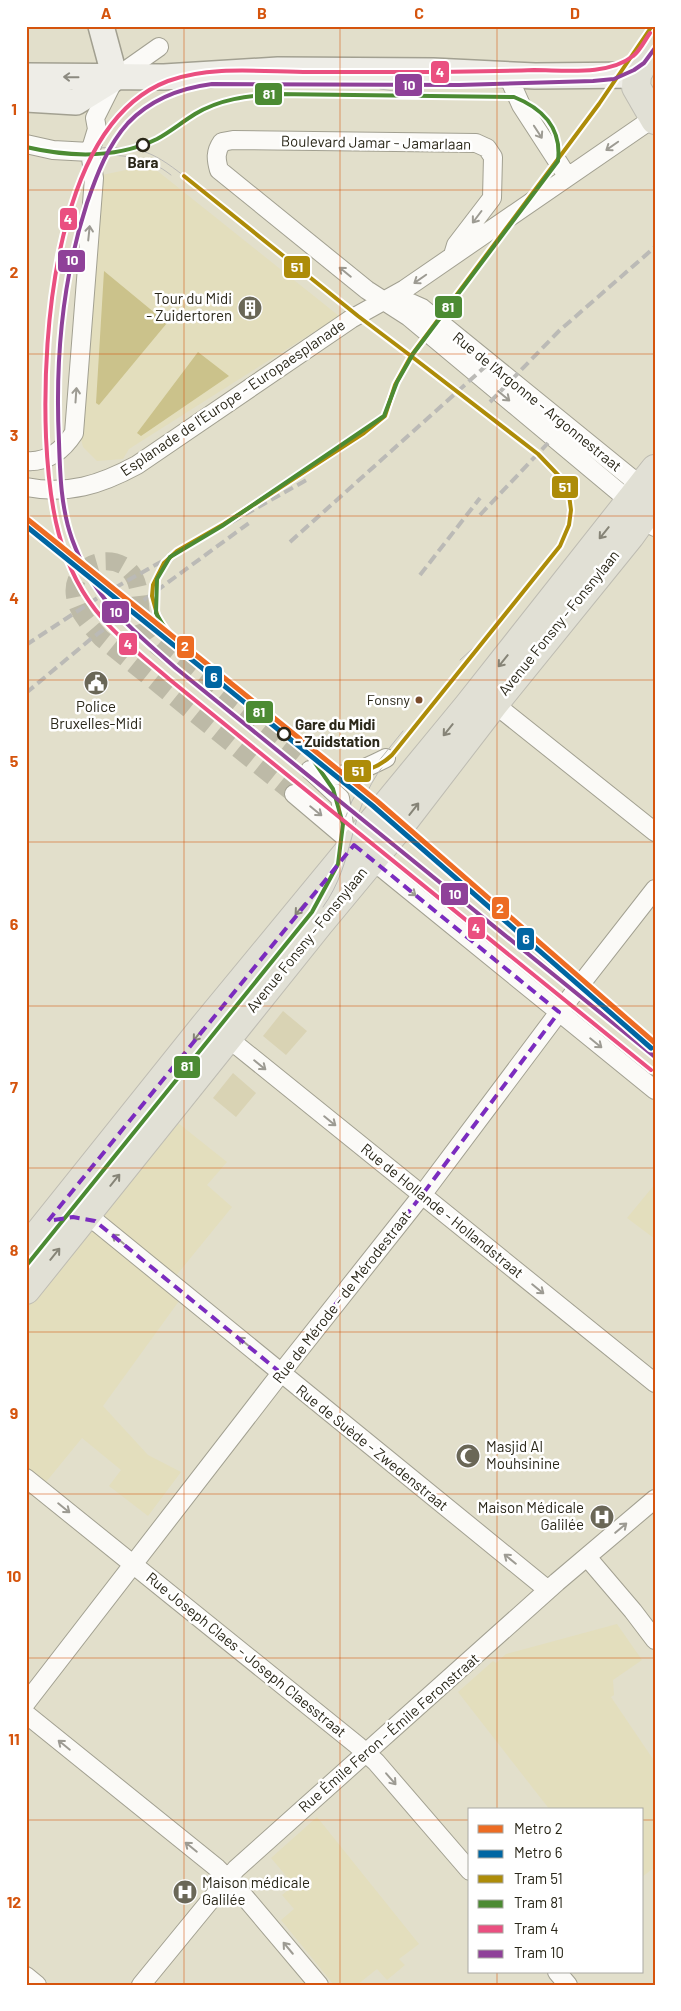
<svg xmlns="http://www.w3.org/2000/svg" width="681" height="2011" viewBox="0 0 681 2011" font-family="Barlow,sans-serif">
  <style>
    .built { fill: #e3debd }
    .green { fill: #d9d3b4 }
    .water { fill: #cbc28b }
    .lines { fill: none; stroke-linecap: round; stroke-linejoin: round }
    .street-tunnel { stroke: #bdbaa7; stroke-width: 18; stroke-dasharray: 18 9; stroke-linecap: butt }
    .street-casing { stroke: #a2a091; stroke-width: 20 }
    .secondary-casing { stroke: #a2a091; stroke-width: 28 }
    .primary-casing { stroke: #bebcb2; stroke-width: 30 }
    .street { stroke: #fbfaf7; stroke-width: 18 }
    .secondary { stroke: #eeede7; stroke-width: 25 }
    .primary { stroke: #e1e0d5; stroke-width: 28 }
    .tram { stroke: #bbbab6; stroke-width: 1 }
    .rail { stroke: #bbbab6; stroke-width: 4; stroke-dasharray: 10 5; stroke-linecap: butt }
    .tram-1-casing { stroke: #fff; stroke-width: 8 }
    .tram-2-casing { stroke: #fff; stroke-width: 8 }
    .tram-3-casing { stroke: #fff; stroke-width: 8 }
    .tram-4-casing { stroke: #fff; stroke-width: 8 }
    .tram-1 { stroke: #ad8c09; stroke-width: 4 }
    .tram-2 { stroke: #4c8b33; stroke-width: 4 }
    .tram-3 { stroke: #ea4f80; stroke-width: 4 }
    .tram-4 { stroke: #8f4199; stroke-width: 4 }
    .metro-1-casing { stroke: #fff; stroke-width: 9 }
    .metro-2-casing { stroke: #fff; stroke-width: 9 }
    .metro-1 { stroke: #ed6c23; stroke-width: 5 }
    .metro-2 { stroke: #0066a3; stroke-width: 5 }
    .oneway { stroke: #8c8a80 }
    .oneway2 { stroke: #9d9b93 }
    .oneway3 { stroke: #868477 }
    .marked { fill: none; stroke: #7b2cbf; stroke-width: 4; stroke-dasharray: 10 6; stroke-linejoin: round }
    .grid { fill: none; stroke: #d5540d; stroke-width: 1; stroke-opacity: 0.55 }
    .stop-dot { fill: #fff; stroke: #2a2719; stroke-width: 2.5 }
    .bus-dot { fill: #7a4b2a; stroke: #fff; stroke-width: 2 }
    .labels { text-anchor: middle; stroke-width: 5; stroke-linejoin: round; paint-order: stroke }
    .bus-label { font-size: 14px; fill: #2a2719; stroke: #fff; text-anchor: end }
    .street-label { font-size: 15px; fill: #2a2719; stroke: #fff }
    .stop-label { font-size: 15px; font-weight: bold; fill: #2a2719; stroke: #fff }
    .poi-label { font-size: 15px; fill: #2a2719; stroke: #fff; text-anchor: end }
    .line-badge { stroke: #fff; stroke-width: 2 }
    .badge-label { font-size: 14px; text-anchor: middle; font-weight: bold; fill: #fff }
    .neatline { fill: none; stroke: #d5540d; stroke-width: 2 }
    .grid-label { font-size: 16px; text-anchor: middle; font-weight: bold; fill: #d5540d }
  </style>
  <rect width="100%" height="100%" fill="#e2dfcb"/>
  <path class="built" d="M150 165 339 316 129 449 123 459 97 461 83 447 79 431 102 175Z
    M173 1119 227 1162 207 1185 232 1207 175 1277 97 1211Z
    M655 1184V1239L627 1218Z
    M88 1224 100 1232 97 1235 179 1301 103 1406 148 1455 181 1472 148 1516 109 1486 121 1470 82 1438 46 1482 26 1467V1301Z
    M617 1624 642 1660 613 1680 614 1695 611 1697 655 1762V1867L642 1877V1810H550L458 1692 493 1661 496 1663 506 1654Z
    M317 1817 419 1944 399 1959 405 1965 387 1980 377 1969 357 1985H334L281 1920 294 1909 282 1895 294 1885 271 1858Z"/>
  <path class="green" d="M283 1011 307 1031 286 1055 263 1036Z
    M233 1073 256 1093 236 1117 213 1098Z"/>
  <path class="water" d="M104 271 167 323 99 405 96 403Z
    M198 352 229 376 141 436 137 433Z"/>
  <g class="lines">
    <path class="street-tunnel" d="M294 794 101 638C90 625 78 614 75 596 70 566 107 551 128 569 142 582 138 602 142 620 145 630 151 638 157 646L310 770"/>
    <defs>
      <path id="street" d="M507 74 521 105 567 176
        M26 144 53 150 90 152
        M90 152 97 129 95 118 115 78 159 47
        M453 255 456 245 492 198 493 157 487 148 476 143 233 140 222 142C215 152 216 159 219 170L367 290 409 317 626 498 642 518 655 527
        M387 300H404L422 308 630 477 639 490 637 498
        M26 461C47 463 63 450 74 433L94 178 90 152
        M26 487C68 495 100 485 137 465L351 319 405 289 652 119
        M487 698 655 832
        M310 770 340 798 346 838
        M313 771C339 782 362 770 386 758
        M294 794 372 860 655 1090
        M229 1039 655 1383
        M75 1217 95 1221 548 1590
        M26 1478 357 1745 376 1762 470 1871
        M587 1557 633 1611 655 1640
        M26 1703 281 1373 422 1195 559 1012 655 889
        M26 1714 217 1868 238 1889 319 1985
        M557 1972 568 1985
        M26 1976 37 1985
        M141 1985 236 1869 557 1582 655 1499"/>
      <path id="secondary" d="M101 26 115 78
        M26 76 164 77 278 70 433 71 535 76 637 75
        M26 99 76 102 115 78"/>
      <path id="primary" d="M655 41 637 75 636 87 655 120
        M26 1249 206 1024 468 706 655 469
        M26 1290 319 924 401 825 494 704 630 536 655 501"/>
    </defs>
    <use href="#street" class="street-casing"/>
    <use href="#secondary" class="secondary-casing"/>
    <use href="#primary" class="primary-casing"/>
    <use href="#street" class="street"/>
    <use href="#secondary" class="secondary"/>
    <use href="#primary" class="primary"/>
    <path class="tram" d="M380 89 430 96
      M95 148C137 146 150 149 184 176
      M98 155C127 155 148 157 171 175
      M460 660 494 629
      M317 904 335 868 344 821 352 801 365 778 403 731
      M323 907C356 861 347 813 383 766"/>
    <path class="rail" d="M490 402 559 331 655 247
      M480 515 548 443
      M290 542 487 365
      M420 575 480 498
      M26 645 102 595 310 478
      M26 693 92 638 249 523"/>
    <defs>
      <path id="tram-1" d="M184 176 358 316 411 356
        M411 356 538 454 561 478 569 495 571 510 569 525 560 546 392 755C372 774 350 776 325 765L179 647 158 618 152 596 153 585 164 563 177 551 224 524 364 433 385 416 395 385Z
        M411 356 599 104 652 26"/>
      <path id="tram-2" d="M26 147C69 157 116 159 157 139 170 132 182 122 195 114 220 99 247 96 275 94L514 97C542 108 562 128 558 161L413 354 397 382 384 416 222 526 170 557 157 579 156 613 171 639 206 670 279 727 311 757 333 789 343 824 338 864 312 912 26 1266"/>
      <path id="tram-3" d="M650 33C645 40 640 51 633 56 608 76 564 70 534 70 459 73 384 72 309 72 264 72 212 65 168 81 55 124 42 334 46 437 49 503 58 568 103 619 123 642 147 660 169 679L651 1070"/>
      <path id="tram-4" d="M655 48 644 63 634 70 614 79 593 81 459 85 212 84C181 88 151 99 128 123 108 145 97 174 87 203 62 280 55 360 59 442 60 474 61 508 72 539 94 600 130 628 177 669L655 1057"/>
    </defs>
    <use href="#tram-1" class="tram-1-casing"/>
    <use href="#tram-2" class="tram-2-casing"/>
    <use href="#tram-3" class="tram-3-casing"/>
    <use href="#tram-4" class="tram-4-casing"/>
    <use href="#tram-1" class="tram-1"/>
    <use href="#tram-2" class="tram-2"/>
    <use href="#tram-3" class="tram-3"/>
    <use href="#tram-4" class="tram-4"/>
    <defs>
      <path id="metro-1" d="M26 518 377 801 655 1043"/>
      <path id="metro-2" d="M26 526 373 806 651 1048"/>
    </defs>
    <use href="#metro-1" class="metro-1-casing"/>
    <use href="#metro-2" class="metro-2-casing"/>
    <use href="#metro-1" class="metro-1"/>
    <use href="#metro-2" class="metro-2"/>
  </g>
  <defs><path id="oneway-shaft" d="M-6 0H5M1.5-3L5.5 0L1.5 3" fill="none" stroke-width="1.6" stroke-linecap="round" stroke-linejoin="round" transform="scale(1.25)"/></defs>
  <use class="oneway" href="#oneway-shaft" transform="translate(71 77) rotate(-179)"/>
  <g class="oneway2">
    <use href="#oneway-shaft" transform="translate(538 132) rotate(57)"/>
    <use href="#oneway-shaft" transform="translate(612 146) rotate(145)"/>
    <use href="#oneway-shaft" transform="translate(477 217) rotate(127)"/>
    <use href="#oneway-shaft" transform="translate(89 233) rotate(-84)"/>
    <use href="#oneway-shaft" transform="translate(345 272) rotate(-141)"/>
    <use href="#oneway-shaft" transform="translate(420 279) rotate(145)"/>
    <use href="#oneway-shaft" transform="translate(76 395) rotate(-86)"/>
    <use href="#oneway-shaft" transform="translate(504 396) rotate(40)"/>
    <use href="#oneway-shaft" transform="translate(316 811) rotate(39)"/>
    <use href="#oneway-shaft" transform="translate(410 891) rotate(39)"/>
    <use href="#oneway-shaft" transform="translate(596 1043) rotate(39)"/>
    <use href="#oneway-shaft" transform="translate(260 1065) rotate(39)"/>
    <use href="#oneway-shaft" transform="translate(330 1121) rotate(39)"/>
    <use href="#oneway-shaft" transform="translate(118 1239) rotate(-141)"/>
    <use href="#oneway-shaft" transform="translate(538 1289) rotate(39)"/>
    <use href="#oneway-shaft" transform="translate(244 1342) rotate(-141)"/>
    <use href="#oneway-shaft" transform="translate(64 1508) rotate(39)"/>
    <use href="#oneway-shaft" transform="translate(621 1528) rotate(-40)"/>
    <use href="#oneway-shaft" transform="translate(510 1559) rotate(-141)"/>
    <use href="#oneway-shaft" transform="translate(64 1745) rotate(-141)"/>
    <use href="#oneway-shaft" transform="translate(391 1779) rotate(49)"/>
    <use href="#oneway-shaft" transform="translate(191 1847) rotate(-141)"/>
    <use href="#oneway-shaft" transform="translate(288 1948) rotate(-130)"/>
  </g>
  <g class="oneway3">
    <use href="#oneway-shaft" transform="translate(604 533) rotate(129)"/>
    <use href="#oneway-shaft" transform="translate(503 661) rotate(129)"/>
    <use href="#oneway-shaft" transform="translate(448 730) rotate(129)"/>
    <use href="#oneway-shaft" transform="translate(414 809) rotate(-52)"/>
    <use href="#oneway-shaft" transform="translate(300 909) rotate(130)"/>
    <use href="#oneway-shaft" transform="translate(198 1035) rotate(128)"/>
    <use href="#oneway-shaft" transform="translate(115 1180) rotate(-51)"/>
    <use href="#oneway-shaft" transform="translate(55 1254) rotate(-51)"/>
  </g>
  <path class="marked" d="M354 845 559 1012 422 1195 281 1373 95 1221 73 1217 48 1221Z"/>
  <path class="grid" d="M184 26V1985M340 26V1985M497 26V1810M26 190H655M26 354H655M26 516H655M26 680H655M26 842H655M26 1006H655M26 1168H655M26 1332H655M26 1494H655M26 1658H655M26 1820H470M642 1820H655M497 1972V1985"/>
  <defs>
    <symbol id="building-disc" viewBox="-11 -11 22 22"><circle r="9.5" fill="#6a6757" stroke="#fff"/><path d="M-4-6H4V6H1V3H-1V6H-4ZM-2.5-4.3h1.7v1.8h-1.7ZM.8-4.3h1.7v1.8H.8ZM-2.5-1h1.7V.8h-1.7ZM.8-1h1.7V.8H.8Z" fill="#fff"/></symbol>
    <symbol id="civic-disc" viewBox="-11 -11 22 22"><circle r="9.5" fill="#6a6757" stroke="#fff"/><path d="M-.6-6.5H3V-4.5H.6V-3L4-1V1h2V6H-6V1h2V-1L-.6-3ZM-1.2 2.5V6h2.4V2.5Z" fill="#fff"/></symbol>
    <symbol id="mosque-disc" viewBox="-11 -11 22 22"><circle r="9.5" fill="#6a6757" stroke="#fff"/><path d="M3.5-4.9A6 6 0 1 0 3.5 4.9A5 5 0 1 1 3.5-4.9Z" fill="#fff"/></symbol>
    <symbol id="hospital-disc" viewBox="-11 -11 22 22"><circle r="9.5" fill="#6a6757" stroke="#fff"/><path d="M-5-5h3v3.5h4V-5h3V5h-3V1.5h-4V5h-3Z" fill="#fff"/></symbol>
  </defs>
  <g fill-rule="evenodd">
    <use href="#building-disc" x="236" y="294" width="28" height="28"/>
    <use href="#civic-disc" x="82" y="669" width="28" height="28"/>
    <use href="#mosque-disc" x="454" y="1442" width="28" height="28"/>
    <use href="#hospital-disc" x="588" y="1503" width="28" height="28"/>
    <use href="#hospital-disc" x="171" y="1878" width="28" height="28"/>
  </g>
  <g class="stop-dot">
    <circle cx="143" cy="145" r="6"/>
    <circle cx="284" cy="734" r="6"/>
  </g>
  <circle class="bus-dot" cx="419" cy="700" r="4.5"/>
  <g class="labels">
    <g class="bus-label">
      <text x="410" y="705">Fonsny</text>
    </g>
    <g class="street-label">
      <text transform="translate(376 143) rotate(1)" y="5">Boulevard Jamar - Jamarlaan</text>
      <text transform="translate(233 398) rotate(-34)" y="5">Esplanade de l'Europe - Europaesplanade</text>
      <text transform="translate(537 402) rotate(39)" y="5">Rue de l'Argonne - Argonnestraat</text>
      <text transform="translate(559 623) rotate(-51)" y="5">Avenue Fonsny - Fonsnylaan</text>
      <text transform="translate(307 940) rotate(-51)" y="5">Avenue Fonsny - Fonsnylaan</text>
      <text transform="translate(442 1211) rotate(39)" y="5">Rue de Hollande - Hollandstraat</text>
      <text transform="translate(342 1297) rotate(-52)" y="5">Rue de Mérode - de Mérodestraat</text>
      <text transform="translate(372 1448) rotate(39)" y="5">Rue de Suède - Zwedenstraat</text>
      <text transform="translate(246 1655) rotate(39)" y="5">Rue Joseph Claes - Joseph Claesstraat</text>
      <text transform="translate(389 1733) rotate(-41)" y="5">Rue Émile Feron - Émile Feronstraat</text>
    </g>
    <g class="stop-label">
      <text x="143" y="168">Bara</text>
      <text x="295" y="730" text-anchor="start">Gare du Midi<tspan x="295" dy="17">- Zuidstation</tspan></text>
    </g>
    <g class="poi-label">
      <text x="232" y="304">Tour du Midi<tspan x="232" dy="17">- Zuidertoren</tspan></text>
      <text x="96" y="712" text-anchor="middle">Police<tspan x="96" dy="17">Bruxelles-Midi</tspan></text>
      <text x="486" y="1452" text-anchor="start">Masjid Al<tspan x="486" dy="17">Mouhsinine</tspan></text>
      <text x="584" y="1513">Maison Médicale<tspan x="584" dy="17">Galilée</tspan></text>
      <text x="202" y="1888" text-anchor="start">Maison médicale<tspan x="202" dy="17">Galilée</tspan></text>
    </g>
  </g>
  <g class="line-badge">
    <rect x="430" y="60" width="20" height="24" rx="5" fill="#ea4f80"/>
    <rect x="394" y="73" width="29" height="24" rx="5" fill="#8f4199"/>
    <rect x="254" y="82" width="29" height="24" rx="5" fill="#4c8b33"/>
    <rect x="59" y="207" width="19" height="24" rx="5" fill="#ea4f80"/>
    <rect x="57" y="249" width="29" height="24" rx="5" fill="#8f4199"/>
    <rect x="283" y="255" width="28" height="24" rx="5" fill="#ad8c09"/>
    <rect x="434" y="295" width="29" height="24" rx="5" fill="#4c8b33"/>
    <rect x="551" y="475" width="28" height="24" rx="5" fill="#ad8c09"/>
    <rect x="101" y="600" width="29" height="24" rx="5" fill="#8f4199"/>
    <rect x="118" y="632" width="20" height="24" rx="5" fill="#ea4f80"/>
    <rect x="176" y="635" width="19" height="24" rx="5" fill="#ed6c23"/>
    <rect x="204" y="665" width="19" height="24" rx="5" fill="#0066a3"/>
    <rect x="245" y="700" width="29" height="24" rx="5" fill="#4c8b33"/>
    <rect x="343" y="759" width="29" height="24" rx="5" fill="#ad8c09"/>
    <rect x="440" y="882" width="29" height="24" rx="5" fill="#8f4199"/>
    <rect x="491" y="896" width="19" height="24" rx="5" fill="#ed6c23"/>
    <rect x="467" y="916" width="19" height="24" rx="5" fill="#ea4f80"/>
    <rect x="516" y="927" width="19" height="24" rx="5" fill="#0066a3"/>
    <rect x="173" y="1055" width="28" height="24" rx="5" fill="#4c8b33"/>
  </g>
  <g class="badge-label">
    <text x="440" y="77">4</text>
    <text x="409" y="90">10</text>
    <text x="269" y="99">81</text>
    <text x="68" y="224">4</text>
    <text x="72" y="265">10</text>
    <text x="297" y="272">51</text>
    <text x="448" y="312">81</text>
    <text x="565" y="492">51</text>
    <text x="116" y="617">10</text>
    <text x="128" y="649">4</text>
    <text x="185" y="651">2</text>
    <text x="214" y="682">6</text>
    <text x="259" y="717">81</text>
    <text x="358" y="776">51</text>
    <text x="455" y="899">10</text>
    <text x="500" y="913">2</text>
    <text x="476" y="933">4</text>
    <text x="526" y="944">6</text>
    <text x="187" y="1071">81</text>
  </g>
  <rect width="681" height="2011" fill="none" stroke="#ffffff" stroke-width="55"/>
  <rect x="468" y="1808" width="175" height="165" fill="#ffffff" stroke="#aaa9a3"/>
  <rect x="478" y="1825" width="25" height="8" fill="#ed6c23" stroke="#aaa9a3"/>
  <text x="514" y="1834" font-size="15" fill="#2a2719">Metro 2</text>
  <rect x="478" y="1850" width="25" height="8" fill="#0066a3" stroke="#aaa9a3"/>
  <text x="514" y="1858" font-size="15" fill="#2a2719">Metro 6</text>
  <rect x="478" y="1875" width="25" height="8" fill="#ad8c09" stroke="#aaa9a3"/>
  <text x="514" y="1884" font-size="15" fill="#2a2719">Tram 51</text>
  <rect x="478" y="1900" width="25" height="8" fill="#4c8b33" stroke="#aaa9a3"/>
  <text x="514" y="1908" font-size="15" fill="#2a2719">Tram 81</text>
  <rect x="478" y="1925" width="25" height="8" fill="#ea4f80" stroke="#aaa9a3"/>
  <text x="514" y="1934" font-size="15" fill="#2a2719">Tram 4</text>
  <rect x="478" y="1950" width="25" height="8" fill="#8f4199" stroke="#aaa9a3"/>
  <text x="514" y="1958" font-size="15" fill="#2a2719">Tram 10</text>
  <rect x="28" y="28" width="626" height="1956" class="neatline"/>
  <g class="grid-label">
    <text x="106" y="19">A</text>
    <text x="262" y="19">B</text>
    <text x="419" y="19">C</text>
    <text x="575" y="19">D</text>
    <text x="14" y="115">1</text>
    <text x="14" y="278">2</text>
    <text x="14" y="441">3</text>
    <text x="14" y="604">4</text>
    <text x="14" y="767">5</text>
    <text x="14" y="930">6</text>
    <text x="14" y="1093">7</text>
    <text x="14" y="1256">8</text>
    <text x="14" y="1419">9</text>
    <text x="14" y="1582">10</text>
    <text x="14" y="1745">11</text>
    <text x="14" y="1908">12</text>
  </g>
</svg>
